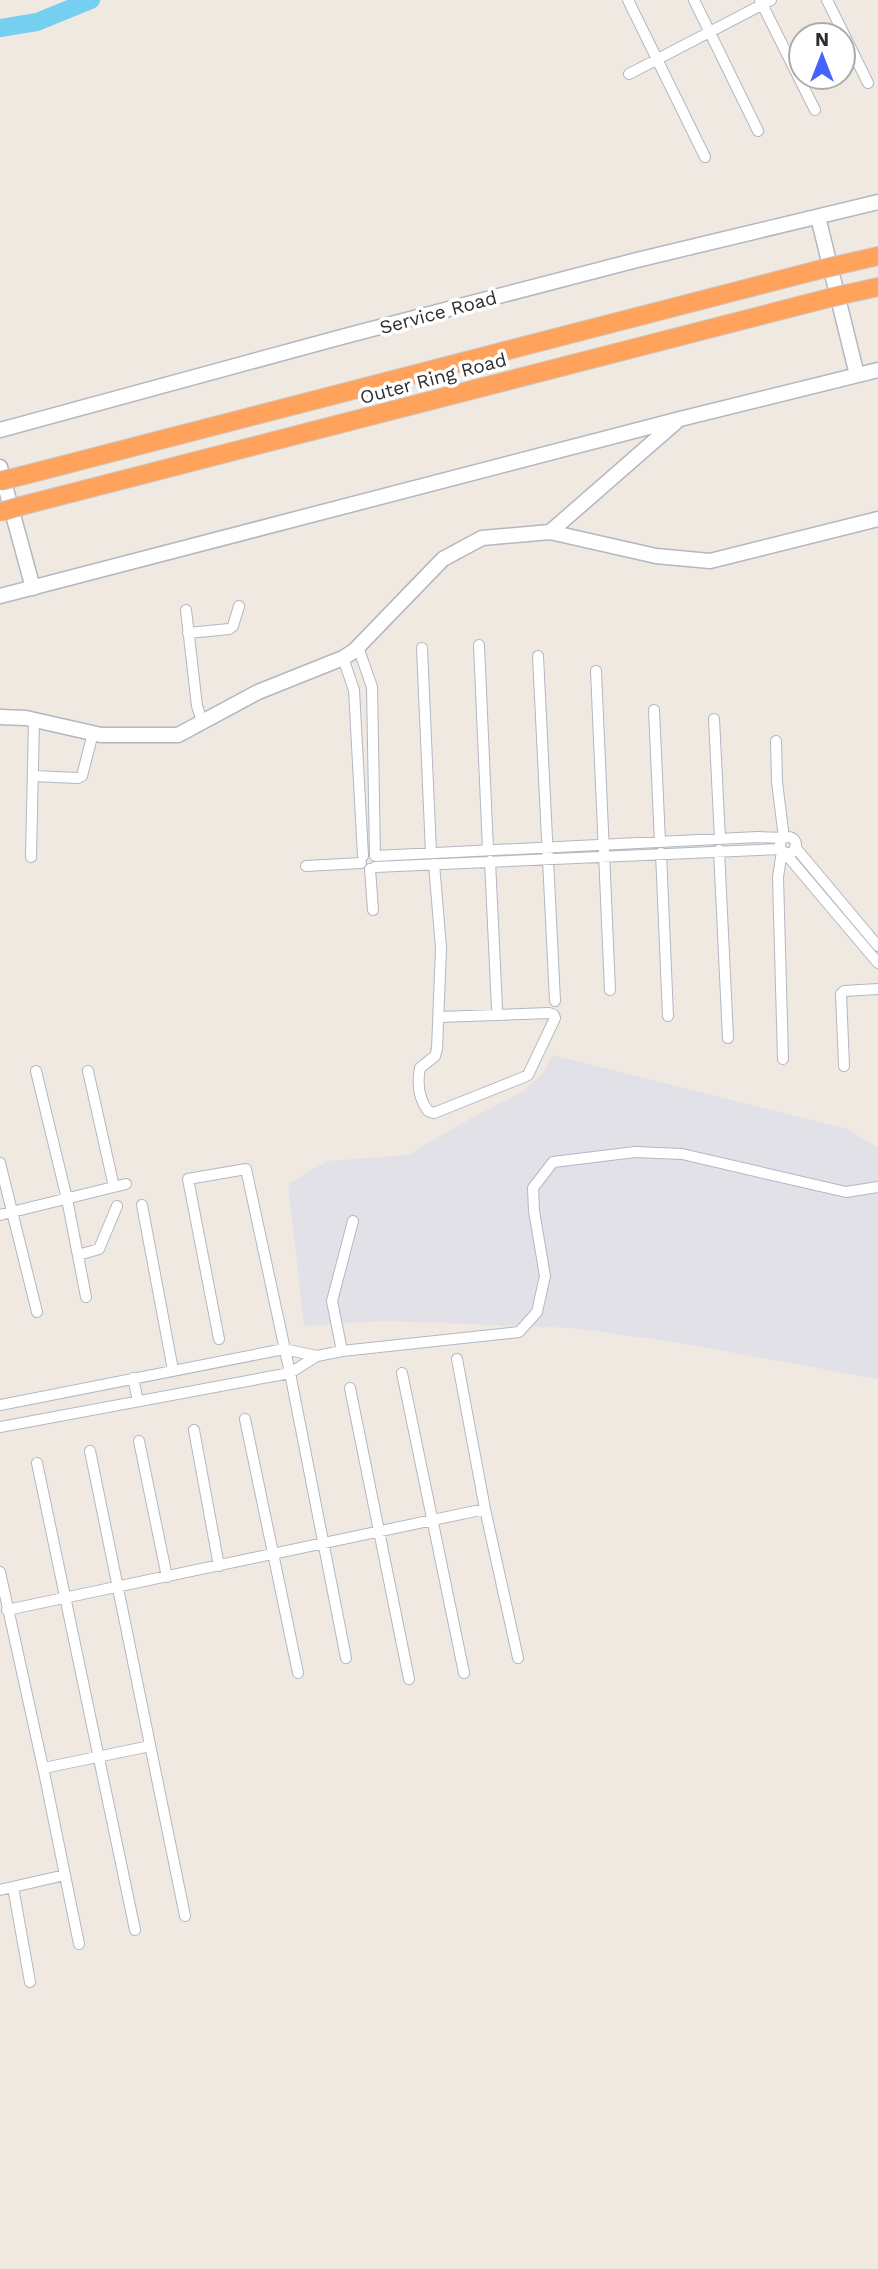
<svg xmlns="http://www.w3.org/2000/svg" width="878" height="2269" viewBox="0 0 878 2269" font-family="'Work Sans',sans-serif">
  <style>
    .industrial { fill: #e3e1e8 }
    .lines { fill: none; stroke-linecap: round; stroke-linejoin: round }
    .river { stroke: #75cff0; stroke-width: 18 }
    .street-casing { stroke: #b4b7c1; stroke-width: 12 }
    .secondary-casing { stroke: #b4b7c1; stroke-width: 17 }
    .highway-casing { stroke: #c9c9c9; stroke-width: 20 }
    .street { stroke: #fff; stroke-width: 10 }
    .secondary { stroke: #fff; stroke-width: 14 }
    .highway { stroke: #ffa35c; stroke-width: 18 }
    .highway-bridge-casing { stroke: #c9c9c9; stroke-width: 20; stroke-linecap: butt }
    .highway-bridge { stroke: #ffa35c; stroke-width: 18 }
    .labels { text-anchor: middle; stroke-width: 7; stroke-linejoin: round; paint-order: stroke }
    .street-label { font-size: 19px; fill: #2e2e2e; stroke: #fff }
  </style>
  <rect width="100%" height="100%" fill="#efe9e1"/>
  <path class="industrial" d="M552 1055 847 1129 878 1148V1379L674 1342 572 1328 387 1321 304 1326 288 1184 327 1161 408 1155 475 1116 524 1091 545 1071Z"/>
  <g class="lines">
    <path class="river" d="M0 28 37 22 91 0"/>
    <defs>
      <path id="street" d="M628 0 705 157
        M694 0 758 131
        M760 0 815 110
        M827 0 868 83
        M629 74 771 0
        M186 610 197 706 202 721
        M188 633 229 629 233 626 239 606
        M479 645 488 850
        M358 647 372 687 375 856 758 837 784 838 777 782 776 741
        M422 648 431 853
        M538 656 555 1001
        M343 658 354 690 363 856
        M596 671 610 990
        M654 710 660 842
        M714 719 720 839
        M33 776 78 778 82 776 93 733
        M780 845a8 8 0 1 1 16 0a8 8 0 1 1-16 0Z
        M795 847 878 946
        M719 850 728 1038
        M782 851 778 877 783 1059
        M661 853 668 1016
        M785 853 878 963
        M31 857 34 720
        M490 861 497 1008
        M434 864 441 948 437 1049 435 1056 420 1068C417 1083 419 1099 428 1111L434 1113 524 1077 528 1075 555 1018 554 1015 549 1013 439 1017
        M306 866 361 863
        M375 867 780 849
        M370 869 373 910
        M844 1066 841 994 844 991 878 989
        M36 1071 67 1199 86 1297
        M88 1071 114 1187
        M0 1163 37 1312
        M142 1205 173 1370
        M0 1215 126 1184
        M78 1255 99 1249 117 1206
        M219 1339 188 1179 246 1169 290 1373 346 1658
        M342 1351 332 1301 353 1221
        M457 1359 485 1509 518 1658
        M402 1373 464 1673
        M133 1378 138 1401
        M350 1388 409 1679
        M0 1405 284 1349 317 1356
        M245 1419 298 1673
        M0 1427 290 1373 317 1356 342 1351 519 1332 537 1312 545 1276 534 1211 533 1188 553 1162 635 1152 682 1154 846 1192 878 1187
        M194 1430 219 1566
        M139 1441 167 1577
        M90 1451 185 1916
        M37 1463 135 1930
        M0 1572 44 1772 79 1944
        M7 1610 485 1509
        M44 1768 150 1746
        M13 1887 30 1982
        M0 1890 65 1875"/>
      <path id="secondary" d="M818 217 857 375
        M0 430 349 335 637 260 878 202
        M0 467 33 588
        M550 532 676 422
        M0 596 680 419 878 370
        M0 717 26 718 101 735H178L258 692 343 658 354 651 443 559 482 538 550 532 656 556 710 561 878 519"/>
      <path id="highway" d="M839 265 878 256
        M846 294 878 287
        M21 476 822 269
        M21 506 829 298"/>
    </defs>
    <use href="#street" class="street-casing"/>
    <use href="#secondary" class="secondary-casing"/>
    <use href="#highway" class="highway-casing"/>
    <use href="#street" class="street"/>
    <use href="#secondary" class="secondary"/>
    <use href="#highway" class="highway"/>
    <defs>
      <path id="highway-bridge" d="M822 269 839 265
        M829 298 846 294
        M0 481 21 476
        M0 512 21 506"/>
    </defs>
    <use href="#highway-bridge" class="highway-bridge-casing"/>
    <use href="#highway-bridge" class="highway-bridge"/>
  </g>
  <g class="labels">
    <g class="street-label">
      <text transform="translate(438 312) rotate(-15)" y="7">Service Road</text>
      <text transform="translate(433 378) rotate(-15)" y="7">Outer Ring Road</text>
    </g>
  </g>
  <g transform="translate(822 56)"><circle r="33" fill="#ffffff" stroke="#ababab" stroke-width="2"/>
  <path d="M0-5L12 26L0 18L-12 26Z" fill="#4264fb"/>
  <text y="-10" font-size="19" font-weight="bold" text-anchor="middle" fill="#2e2e2e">N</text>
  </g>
</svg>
